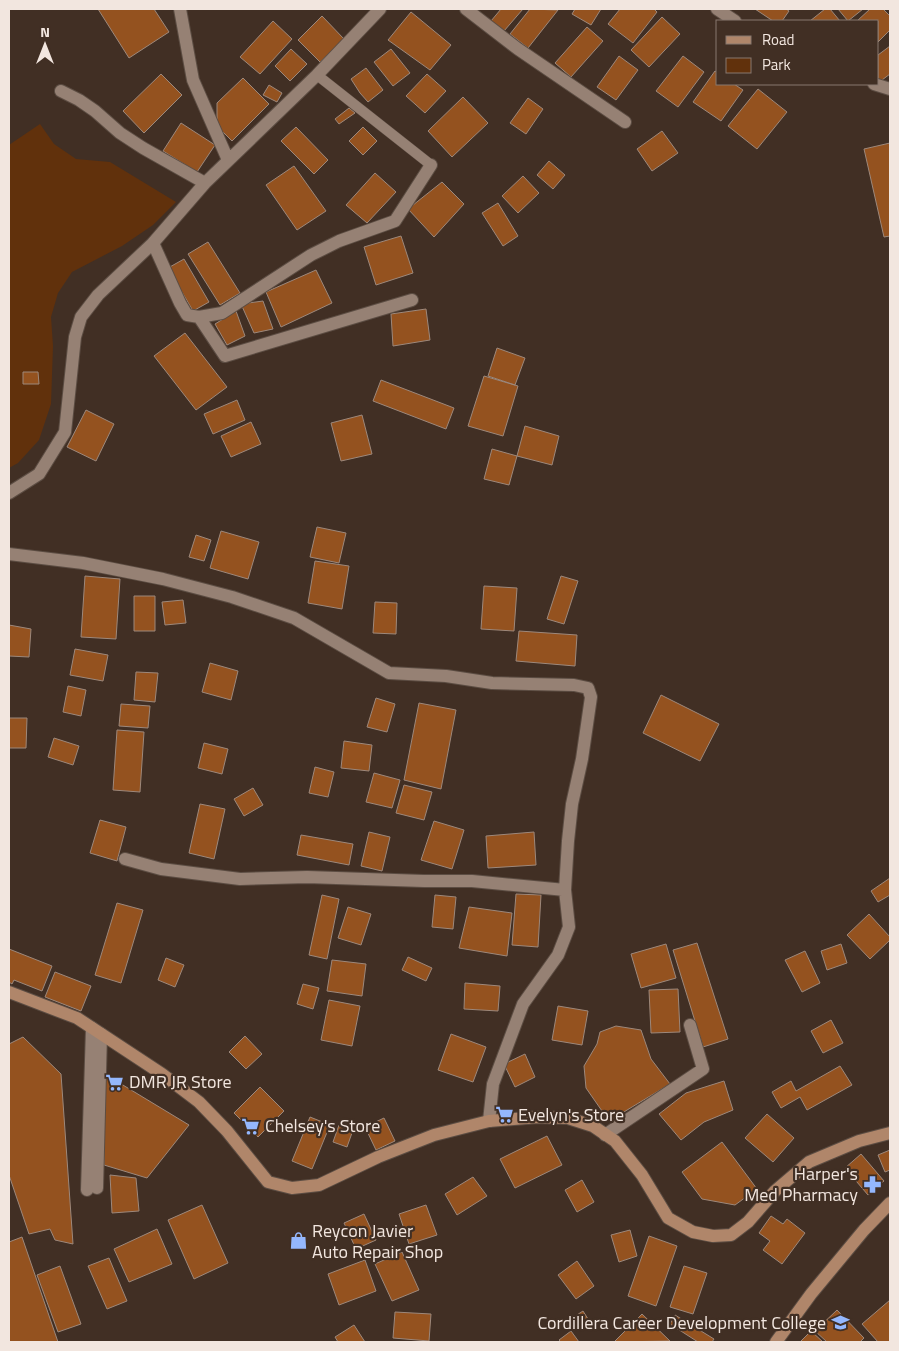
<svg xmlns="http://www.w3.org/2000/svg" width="899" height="1351" viewBox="0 0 899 1351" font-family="'Titillium Web',sans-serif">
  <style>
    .green { fill: #61310c }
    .building { fill: #94521f; stroke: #9d887b }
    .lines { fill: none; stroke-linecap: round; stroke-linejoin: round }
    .lane-casing { stroke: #5c4d43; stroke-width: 11 }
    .street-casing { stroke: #5c4d43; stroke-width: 14 }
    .secondary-casing { stroke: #5c4d43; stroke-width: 14 }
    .lane { stroke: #968174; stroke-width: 10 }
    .street { stroke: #968174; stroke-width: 12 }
    .secondary { stroke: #b0866a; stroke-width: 12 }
    .labels { text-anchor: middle; stroke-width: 4.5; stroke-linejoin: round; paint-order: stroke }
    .poi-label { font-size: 18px; fill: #f2e6df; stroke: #412f24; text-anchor: start }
  </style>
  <rect width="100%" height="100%" fill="#412f24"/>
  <path class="green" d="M40 124 54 144 76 159 110 162 176 202 153 225 122 246 72 272 58 293 51 317 53 346 51 404 39 440 18 463 9 468V145Z"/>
  <path class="building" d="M98 9H154L169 32 129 58Z
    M501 9H523L504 31 491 21Z
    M530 9 558 10 528 48 510 34Z
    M575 9H601L591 25 572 14Z
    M620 9H654L657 12 633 43 608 24Z
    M755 9H786L789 11 782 21H773Z
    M825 9H830L840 21H810Z
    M838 9H863L848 21Z
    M870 9H883L890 16V30L878 42V21H857Z
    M411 12 451 45 430 70 388 40Z
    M322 16 344 39 320 62 298 40Z
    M662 17 680 34 649 67 631 50Z
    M273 21 292 39 260 74 240 57Z
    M587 27 603 41 571 77 555 63Z
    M890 46V74L878 83V55Z
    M291 49 307 64 290 81 275 66Z
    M391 49 410 73 393 86 374 62Z
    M619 56 638 70 616 100 597 87Z
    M683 56 704 72 678 107 656 91Z
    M366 68 383 90 368 102 360 93 351 79Z
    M715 71 718 73V84H734L743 90 721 121 693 102Z
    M161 74 182 95 144 133 123 111Z
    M427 74 446 91 425 113 406 96Z
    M243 78 269 104 232 141 217 126V103Z
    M269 85 282 93 277 102 263 95Z
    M758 89 787 112 757 149 728 126Z
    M463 97 488 123 452 157 428 131Z
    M528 98 543 109 526 134 510 123Z
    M349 108 355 113 339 124 335 119Z
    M181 123 215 145 197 172 163 151Z
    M296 127 328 160 314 174 281 141Z
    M363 127 377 141 363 155 349 141Z
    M662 131 678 153 652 171 637 149Z
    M890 143V236L884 237 864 149Z
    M549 161 565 175 553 189 537 175Z
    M294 166 326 211 297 230 266 185Z
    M375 173 396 192 367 223 346 205Z
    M523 176 539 193 518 213 502 196Z
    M442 182 464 204 434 237 408 209Z
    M498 203 518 236 503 246 482 213Z
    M401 236 413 273 376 285 364 247Z
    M208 242 240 293 220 305 188 254Z
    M184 259 209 302 193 311 168 268Z
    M316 270 332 303 281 327 266 292Z
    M263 301 273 329 254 333 241 304Z
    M426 309 430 340 393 346 391 314Z
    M236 311 245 336 227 345 215 324Z
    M185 333 227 387 196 410 154 356Z
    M497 348 525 358 515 385 488 376Z
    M23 372H38L39 384H23Z
    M484 376 518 386 503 436 468 426Z
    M381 380 454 408 446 429 373 401Z
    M237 400 245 420 213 434 204 414Z
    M86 410 114 424 96 461 67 447Z
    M362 415 372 454 341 461 331 423Z
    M251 422 261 444 231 457 221 436Z
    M525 426 559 436 552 465 517 456Z
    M492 449 517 456 509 485 484 479Z
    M317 527 346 533 339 563 310 557Z
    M221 531 259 542 248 579 210 568Z
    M196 535 211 540 204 561 189 557Z
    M315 561 349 566 342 609 308 603Z
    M85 576 120 579 116 639 81 637Z
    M561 576 578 581 564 624 547 619Z
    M484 586 517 588 514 631 481 629Z
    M134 596H155V631H134Z
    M183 600 186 623 165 625 162 602Z
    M375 602 397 603 396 634 373 633Z
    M9 625 31 629 29 657 9 656Z
    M519 631 577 635 575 666 516 661Z
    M75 649 108 655 103 681 70 675Z
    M210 663 238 671 231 700 202 692Z
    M136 672 158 673 155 702 134 700Z
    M68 686 86 690 81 716 63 712Z
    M661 695 719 724 700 761 643 733Z
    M376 698 395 704 387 732 367 727Z
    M419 703 456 710 441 789 404 780Z
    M121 704 150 706 148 728 119 726Z
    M9 718H27L26 748H9Z
    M117 730 144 732 140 792 113 790Z
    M54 738 79 746 73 765 48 757Z
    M344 741 372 745 369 771 341 768Z
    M204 743 228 749 222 774 198 768Z
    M315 767 334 772 328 797 309 793Z
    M374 773 400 780 392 808 366 802Z
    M404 785 432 792 424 820 396 813Z
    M253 788 263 805 244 816 234 799Z
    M200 804 225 809 214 859 189 853Z
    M100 820 126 827 117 861 90 853Z
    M434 821 464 830 452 869 421 860Z
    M369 832 390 837 382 871 361 866Z
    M534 832 536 865 488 868 486 836Z
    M301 835 353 844 349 865 297 855Z
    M890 878V895L878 902 871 891Z
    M516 894 541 895 538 947 512 945Z
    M322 895 339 899 327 959 309 955Z
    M435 895 456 897 453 929 432 927Z
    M117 903 143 910 121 983 95 975Z
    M348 907 371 914 361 945 338 938Z
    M469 907 512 913 507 956 459 948Z
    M869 914 890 937V940L870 959 847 935Z
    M697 943 728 1039 703 1047 673 950Z
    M666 944 676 978 641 988 631 954Z
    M841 944 847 963 827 970 821 951Z
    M9 949 52 966 42 991 14 980 12 984 9 982Z
    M805 951 820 983 802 992 785 960Z
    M408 957 432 968 426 981 402 970Z
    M166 958 184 965 175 987 158 980Z
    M332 960 366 964 362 996 327 991Z
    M55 972 91 986 81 1011 45 997Z
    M465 983 500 986 498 1011 464 1009Z
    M303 984 319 988 313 1009 297 1004Z
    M678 989 680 1032 651 1033 649 990Z
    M329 1000 360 1006 352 1046 321 1040Z
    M558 1006 588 1011 582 1045 552 1040Z
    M831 1020 843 1043 823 1053 811 1031Z
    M616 1026 641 1030 651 1059 670 1084 609 1121 586 1088 584 1066 597 1044 600 1032Z
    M451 1034 486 1047 473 1082 438 1070Z
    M245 1036 262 1054 246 1069 229 1052Z
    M23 1037 61 1074 73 1244 55 1240 50 1229 29 1234 9 1175V1044Z
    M525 1054 535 1077 515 1087 504 1064Z
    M840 1066 852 1085 807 1110 800 1097 781 1108 772 1092 791 1081 796 1091Z
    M103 1073 189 1125 147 1178 104 1165Z
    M724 1081 733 1110 704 1122 681 1140 659 1114 686 1093Z
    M260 1087 284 1111 258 1137 234 1113Z
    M767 1114 794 1138 773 1162 745 1138Z
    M310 1117 330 1125 312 1169 292 1161Z
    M384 1118 395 1141 376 1150 365 1127Z
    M339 1125 353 1130 347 1147 333 1142Z
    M547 1136 562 1165 515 1188 500 1159Z
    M722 1142 757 1189 735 1205 702 1199 682 1172Z
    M890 1150V1170L885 1172 878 1155Z
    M861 1154 884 1181 868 1195 845 1168Z
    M110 1175 136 1178 139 1211 112 1213Z
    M473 1177 487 1196 457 1215 445 1194Z
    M582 1180 594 1202 577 1212 565 1190Z
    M202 1205 228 1263 194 1279 168 1220Z
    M426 1205 437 1235 409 1244 399 1214Z
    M364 1214 376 1240 356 1249 344 1223Z
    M771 1216 783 1224 787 1219 805 1233 782 1264 763 1250 770 1241 759 1233Z
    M157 1229 172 1264 129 1282 114 1249Z
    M630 1230 637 1256 619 1262 611 1235Z
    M649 1236 677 1246 656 1306 628 1296Z
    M22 1237 58 1342H9V1242Z
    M402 1252 419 1290 392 1301 375 1264Z
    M109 1258 127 1301 107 1309 88 1266Z
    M365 1260 376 1291 339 1305 328 1274Z
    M577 1261 594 1286 576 1299 558 1275Z
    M60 1266 81 1324 58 1332 37 1275Z
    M684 1266 707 1273 693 1314 670 1307Z
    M890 1300V1342H878L862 1324Z
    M837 1310 864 1338 860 1342H827L815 1331Z
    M583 1311 588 1319 574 1327 569 1320Z
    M395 1312 431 1314 429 1341 393 1338Z
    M642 1314 670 1341 614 1342Z
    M675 1315 714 1339 712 1342H698L670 1324Z
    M354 1325 365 1342H338L335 1337Z
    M571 1331 579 1342H561L559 1340Z
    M811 1331 823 1342H800Z"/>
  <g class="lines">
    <defs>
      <path id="lane" d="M317 75 431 165"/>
      <path id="street" d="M180 9 193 80 228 160
        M466 9 518 49 625 122
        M717 9 735 21
        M874 84 890 89
        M61 91 79 100 95 111 120 133 143 148 205 183
        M153 243 180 303 187 315 199 317 222 313 311 255 339 241 395 221 431 165
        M199 317 225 356 412 300
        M9 493 39 474 65 432 75 337 81 317 98 295 153 243 205 183 317 75 380 9
        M9 554 83 563 163 579 232 597 294 618 389 673 446 676 492 683 574 685 588 688 591 697 582 759 572 804 568 841 565 890 569 927 558 955 523 1004 493 1084 489 1121
        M125 859 161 869 240 879 307 877 424 881H472L565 890
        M605 1135 703 1069 690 1025
        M97 1188 101 1034
        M87 1190 92 1028"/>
      <path id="secondary" d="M9 992 77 1018 162 1074 199 1102 227 1131 268 1182 292 1188 319 1185 378 1157 434 1135 489 1121 538 1117 568 1118 593 1126 615 1141 642 1175 668 1218 693 1232 713 1236 731 1235 748 1222 775 1191 809 1162 859 1141 890 1133
        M776 1342 811 1294 864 1230 890 1203"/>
    </defs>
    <use href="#lane" class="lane-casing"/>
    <use href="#street" class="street-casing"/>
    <use href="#secondary" class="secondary-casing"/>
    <use href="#lane" class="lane"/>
    <use href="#street" class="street"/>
    <use href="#secondary" class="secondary"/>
  </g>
  <defs>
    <symbol id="supermarket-bare" viewBox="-9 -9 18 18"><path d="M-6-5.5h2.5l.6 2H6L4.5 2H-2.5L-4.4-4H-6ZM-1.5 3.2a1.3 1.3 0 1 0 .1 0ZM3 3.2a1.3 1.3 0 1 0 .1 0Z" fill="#94b7fd" stroke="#412f24" stroke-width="2.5" paint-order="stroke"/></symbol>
    <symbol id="pharmacy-bare" viewBox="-9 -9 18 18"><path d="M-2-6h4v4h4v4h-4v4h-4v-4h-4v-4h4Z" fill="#94b7fd" stroke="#412f24" stroke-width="2.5" paint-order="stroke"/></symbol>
    <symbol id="shop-bare" viewBox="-9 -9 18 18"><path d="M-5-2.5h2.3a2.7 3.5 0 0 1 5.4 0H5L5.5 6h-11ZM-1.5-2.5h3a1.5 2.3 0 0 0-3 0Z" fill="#94b7fd" stroke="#412f24" stroke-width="2.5" paint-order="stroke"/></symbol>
    <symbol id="university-bare" viewBox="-9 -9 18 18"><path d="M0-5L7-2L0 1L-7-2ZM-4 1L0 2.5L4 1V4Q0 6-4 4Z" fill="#94b7fd" stroke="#412f24" stroke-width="2.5" paint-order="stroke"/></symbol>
  </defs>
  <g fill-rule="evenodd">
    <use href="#supermarket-bare" x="102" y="1070" width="25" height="25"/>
    <use href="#supermarket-bare" x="492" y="1102" width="25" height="25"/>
    <use href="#supermarket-bare" x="238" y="1114" width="25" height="25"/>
    <use href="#pharmacy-bare" x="860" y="1172" width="25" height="25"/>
    <use href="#shop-bare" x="286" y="1228" width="25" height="25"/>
    <use href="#university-bare" x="828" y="1310" width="25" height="25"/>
  </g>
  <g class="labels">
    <g class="poi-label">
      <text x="129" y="1088">DMR JR Store</text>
      <text x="518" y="1121">Evelyn's Store</text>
      <text x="265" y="1132">Chelsey's Store</text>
      <text x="858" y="1180" text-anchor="end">Harper's<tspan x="858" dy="21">Med Pharmacy</tspan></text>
      <text x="312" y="1237">Reycon Javier<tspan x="312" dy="21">Auto Repair Shop</tspan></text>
      <text x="826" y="1329" text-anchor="end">Cordillera Career Development College</text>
    </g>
  </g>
  <rect width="899" height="1351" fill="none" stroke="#f2e6df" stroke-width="20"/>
  <rect x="716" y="20" width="162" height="65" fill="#412f24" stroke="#88786f"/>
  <rect x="726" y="36" width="25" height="8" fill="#b0866a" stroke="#88786f"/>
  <text x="762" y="45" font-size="15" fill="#f2e6df">Road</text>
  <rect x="726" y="58" width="25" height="15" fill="#61310c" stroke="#88786f"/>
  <text x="762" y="70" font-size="15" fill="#f2e6df">Park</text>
  <g transform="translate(45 45)" stroke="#412f24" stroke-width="4" paint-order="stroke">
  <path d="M0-4L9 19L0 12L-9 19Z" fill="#f2e6df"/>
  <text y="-8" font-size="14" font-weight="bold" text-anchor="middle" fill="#f2e6df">N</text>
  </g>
</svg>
